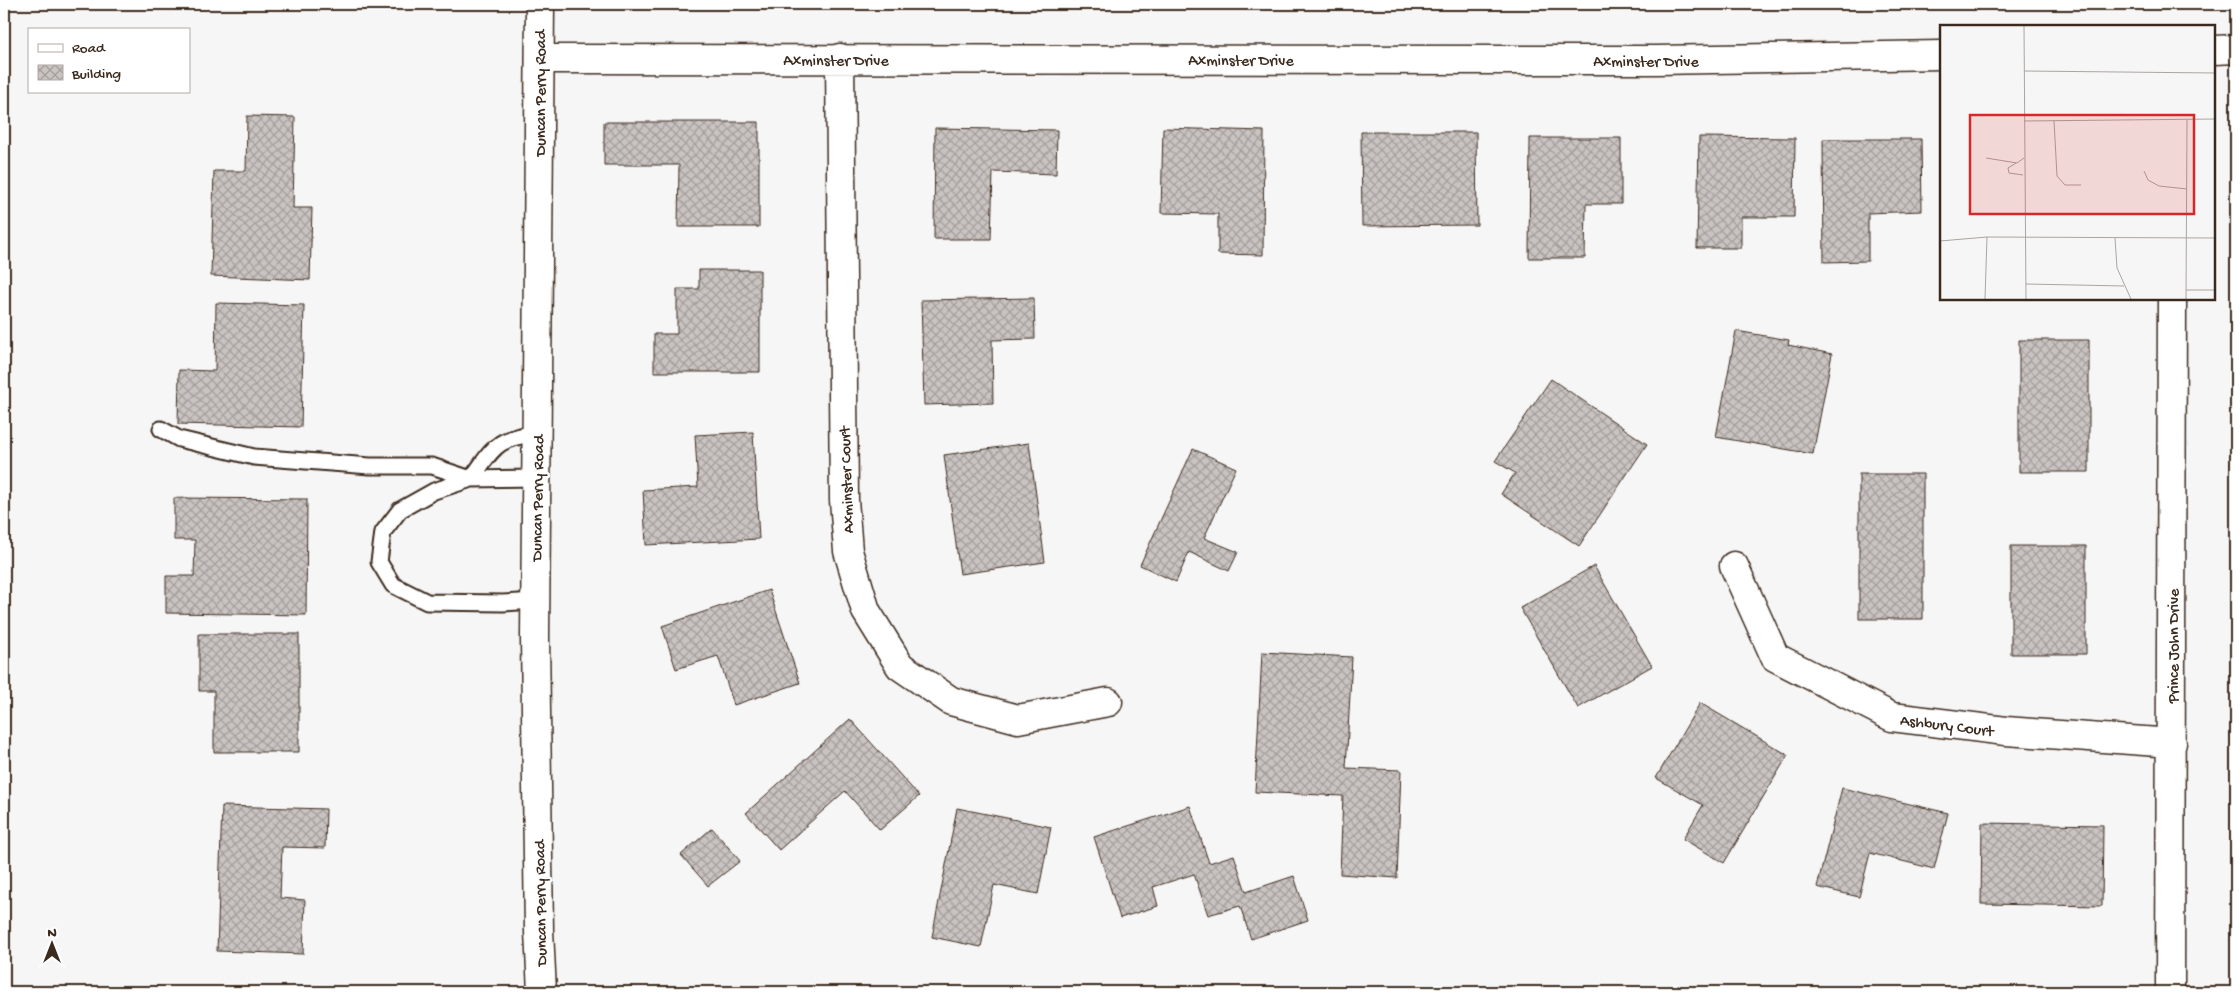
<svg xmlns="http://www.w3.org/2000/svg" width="2240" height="996" viewBox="0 0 2240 996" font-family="'Gochi Hand',sans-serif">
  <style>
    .building { fill: url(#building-cross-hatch); stroke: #3b2a1e }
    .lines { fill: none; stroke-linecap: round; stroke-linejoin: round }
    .service-casing { stroke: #3b2a1e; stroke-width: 19 }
    .minor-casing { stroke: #3b2a1e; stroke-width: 31 }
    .tertiary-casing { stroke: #3b2a1e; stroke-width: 31 }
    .service { stroke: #fff; stroke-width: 15 }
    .minor { stroke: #fff; stroke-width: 28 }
    .tertiary { stroke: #fff; stroke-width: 28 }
    .labels { text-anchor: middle; stroke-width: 5; stroke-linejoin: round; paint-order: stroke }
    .street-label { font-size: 16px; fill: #3b2a1e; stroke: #fff }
    .inset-road { fill: none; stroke: #aca4a0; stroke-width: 1 }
    .view { fill: #d62828; fill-opacity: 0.15; stroke: #d62828; stroke-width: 2.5 }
    .inset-edge { fill: none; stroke: #3b2a1e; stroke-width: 2.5 }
  </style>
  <defs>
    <pattern id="building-cross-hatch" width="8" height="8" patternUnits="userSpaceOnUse" patternTransform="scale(1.25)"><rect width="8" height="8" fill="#c9c3c1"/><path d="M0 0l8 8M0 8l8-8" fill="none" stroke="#a49f9c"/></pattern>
  </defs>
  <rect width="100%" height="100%" fill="#f7f6f6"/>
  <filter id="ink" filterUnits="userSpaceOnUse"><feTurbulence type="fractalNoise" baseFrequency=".02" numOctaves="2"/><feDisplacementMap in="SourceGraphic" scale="10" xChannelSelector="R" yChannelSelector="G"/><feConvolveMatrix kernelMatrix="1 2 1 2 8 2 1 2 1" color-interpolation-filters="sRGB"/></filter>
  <g filter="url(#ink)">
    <path class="building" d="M247 116 295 117 293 208H312L310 280 211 276 214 171H246Z
      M604 122H759V227H678L679 165H604Z
      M935 128 1057 130 1056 174 993 172 991 239H934Z
      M1163 128 1264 131 1263 255 1218 254V214L1161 213Z
      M1361 132H1476L1477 225 1362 226Z
      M1699 137 1795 138 1794 217H1741V248H1697Z
      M1530 138H1621V204H1586L1585 258H1529Z
      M1823 139H1921L1922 211 1868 213V261L1824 262Z
      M699 270H760V372H654V334H677V289H699Z
      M1034 298 1035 339 992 340 993 403 924 405 921 300Z
      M216 303 304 305 301 427 178 424 179 370 215 371Z
      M1736 331 1789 340 1788 345 1832 354 1813 454 1716 437Z
      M2019 340H2089V472H2019Z
      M1551 379 1647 444 1579 546 1501 494 1515 473 1495 461Z
      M753 432 759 539 646 545 643 490 698 487 695 435Z
      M1029 443 1045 562 960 574 944 455Z
      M1193 449 1236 468 1204 538 1238 552 1229 571 1189 552 1176 582 1140 565Z
      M1859 474H1923V619H1859Z
      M174 498 307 499 306 615 166 613V576H194L195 540H174Z
      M2011 546H2086V654H2011Z
      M1594 566 1652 666 1578 708 1520 608Z
      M769 590 800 683 734 705 718 656 676 669 662 626Z
      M199 634H299V752H214V691H199Z
      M1262 652 1352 657 1346 768 1401 770 1397 878 1340 874 1343 796 1255 792Z
      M1700 703 1788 755 1724 863 1683 839 1703 805 1656 778Z
      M850 719 919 796 880 830 845 791 779 850 746 813Z
      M1842 788 1948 813 1934 869 1870 853 1859 897 1817 887Z
      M222 806 326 809 325 848 282 847 280 898 305 900 303 954 217 951Z
      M1190 806 1209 863 1234 855 1246 892 1294 876 1308 920 1251 939 1240 906 1208 915 1194 874 1153 887 1158 906 1120 918 1094 837Z
      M957 808 1051 827 1038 894 994 885 981 947 932 937Z
      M1982 823 2103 825 2102 906 1981 904Z
      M712 828 740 861 708 886 681 855Z"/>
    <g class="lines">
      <defs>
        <path id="service" d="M161 429 179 439 254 457 370 466H432L471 479C495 447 494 439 537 433
          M535 601 503 603 427 602 393 585 379 562 383 532 400 510 434 491 471 479 536 478"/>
        <path id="minor" d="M2214 50 2236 49
          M840 58 844 500 848 551 866 611 900 666 951 701 1018 719 1108 702
          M540 59 1656 60 1941 55
          M1734 566 1775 657 1892 717 2006 731 2172 743
          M2170 992 2172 299"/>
        <path id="tertiary" d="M540 4 535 638 539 931 542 992"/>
      </defs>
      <use href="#service" class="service-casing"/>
      <use href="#minor" class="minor-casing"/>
      <use href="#tertiary" class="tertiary-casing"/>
      <use href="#service" class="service"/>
      <use href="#minor" class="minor"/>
      <use href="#tertiary" class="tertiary"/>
    </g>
  </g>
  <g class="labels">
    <g class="street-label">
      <text x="836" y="65">Axminster Drive</text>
      <text x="1241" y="65">Axminster Drive</text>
      <text x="1646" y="66">Axminster Drive</text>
      <text transform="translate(539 93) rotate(-90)" y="6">Duncan Perry Road</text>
      <text transform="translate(845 480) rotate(-92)" y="6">Axminster Court</text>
      <text transform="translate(536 498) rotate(-89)" y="6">Duncan Perry Road</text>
      <text transform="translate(2172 646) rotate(-90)" y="6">Prince John Drive</text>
      <text transform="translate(1947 724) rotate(7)" y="6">Ashbury Court</text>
      <text transform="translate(539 903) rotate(-91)" y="6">Duncan Perry Road</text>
    </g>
  </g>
  <g transform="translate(1940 25)">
    <rect width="275" height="275" fill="#f7f6f6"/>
    <path class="inset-road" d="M84 1 86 274M84 46 275 48M84 96 275 94M114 96 117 151 125 160H141M46 133 77 138 84 133M76 138 68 143 69 148 83 150M204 146 208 155 219 161 247 164M175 213 177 243 191 274M0 216 47 212 275 213M86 259 184 261M246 265H275M45 274 47 212M246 274 247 95"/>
    <path class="view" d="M30 90H254V189H30Z"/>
    <rect width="275" height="275" class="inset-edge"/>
  </g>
  <rect width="2240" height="996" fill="none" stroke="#fff" stroke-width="20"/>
  <rect x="10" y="10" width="2220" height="976" fill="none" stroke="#3b2a1e" stroke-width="2" filter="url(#ink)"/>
  <rect x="28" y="28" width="162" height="65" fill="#ffffff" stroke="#b1aaa5"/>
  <rect x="38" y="44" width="25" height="8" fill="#ffffff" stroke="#b1aaa5"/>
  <text x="72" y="52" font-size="15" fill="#3b2a1e">Road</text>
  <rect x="38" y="65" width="25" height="15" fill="url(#building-cross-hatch)" stroke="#b1aaa5"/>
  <text x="72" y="78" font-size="15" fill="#3b2a1e">Building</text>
  <g transform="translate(52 944)" stroke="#ffffff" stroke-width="4" paint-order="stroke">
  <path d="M0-4L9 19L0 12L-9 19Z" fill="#3b2a1e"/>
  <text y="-8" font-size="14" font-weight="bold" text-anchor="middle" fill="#3b2a1e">N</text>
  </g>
</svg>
